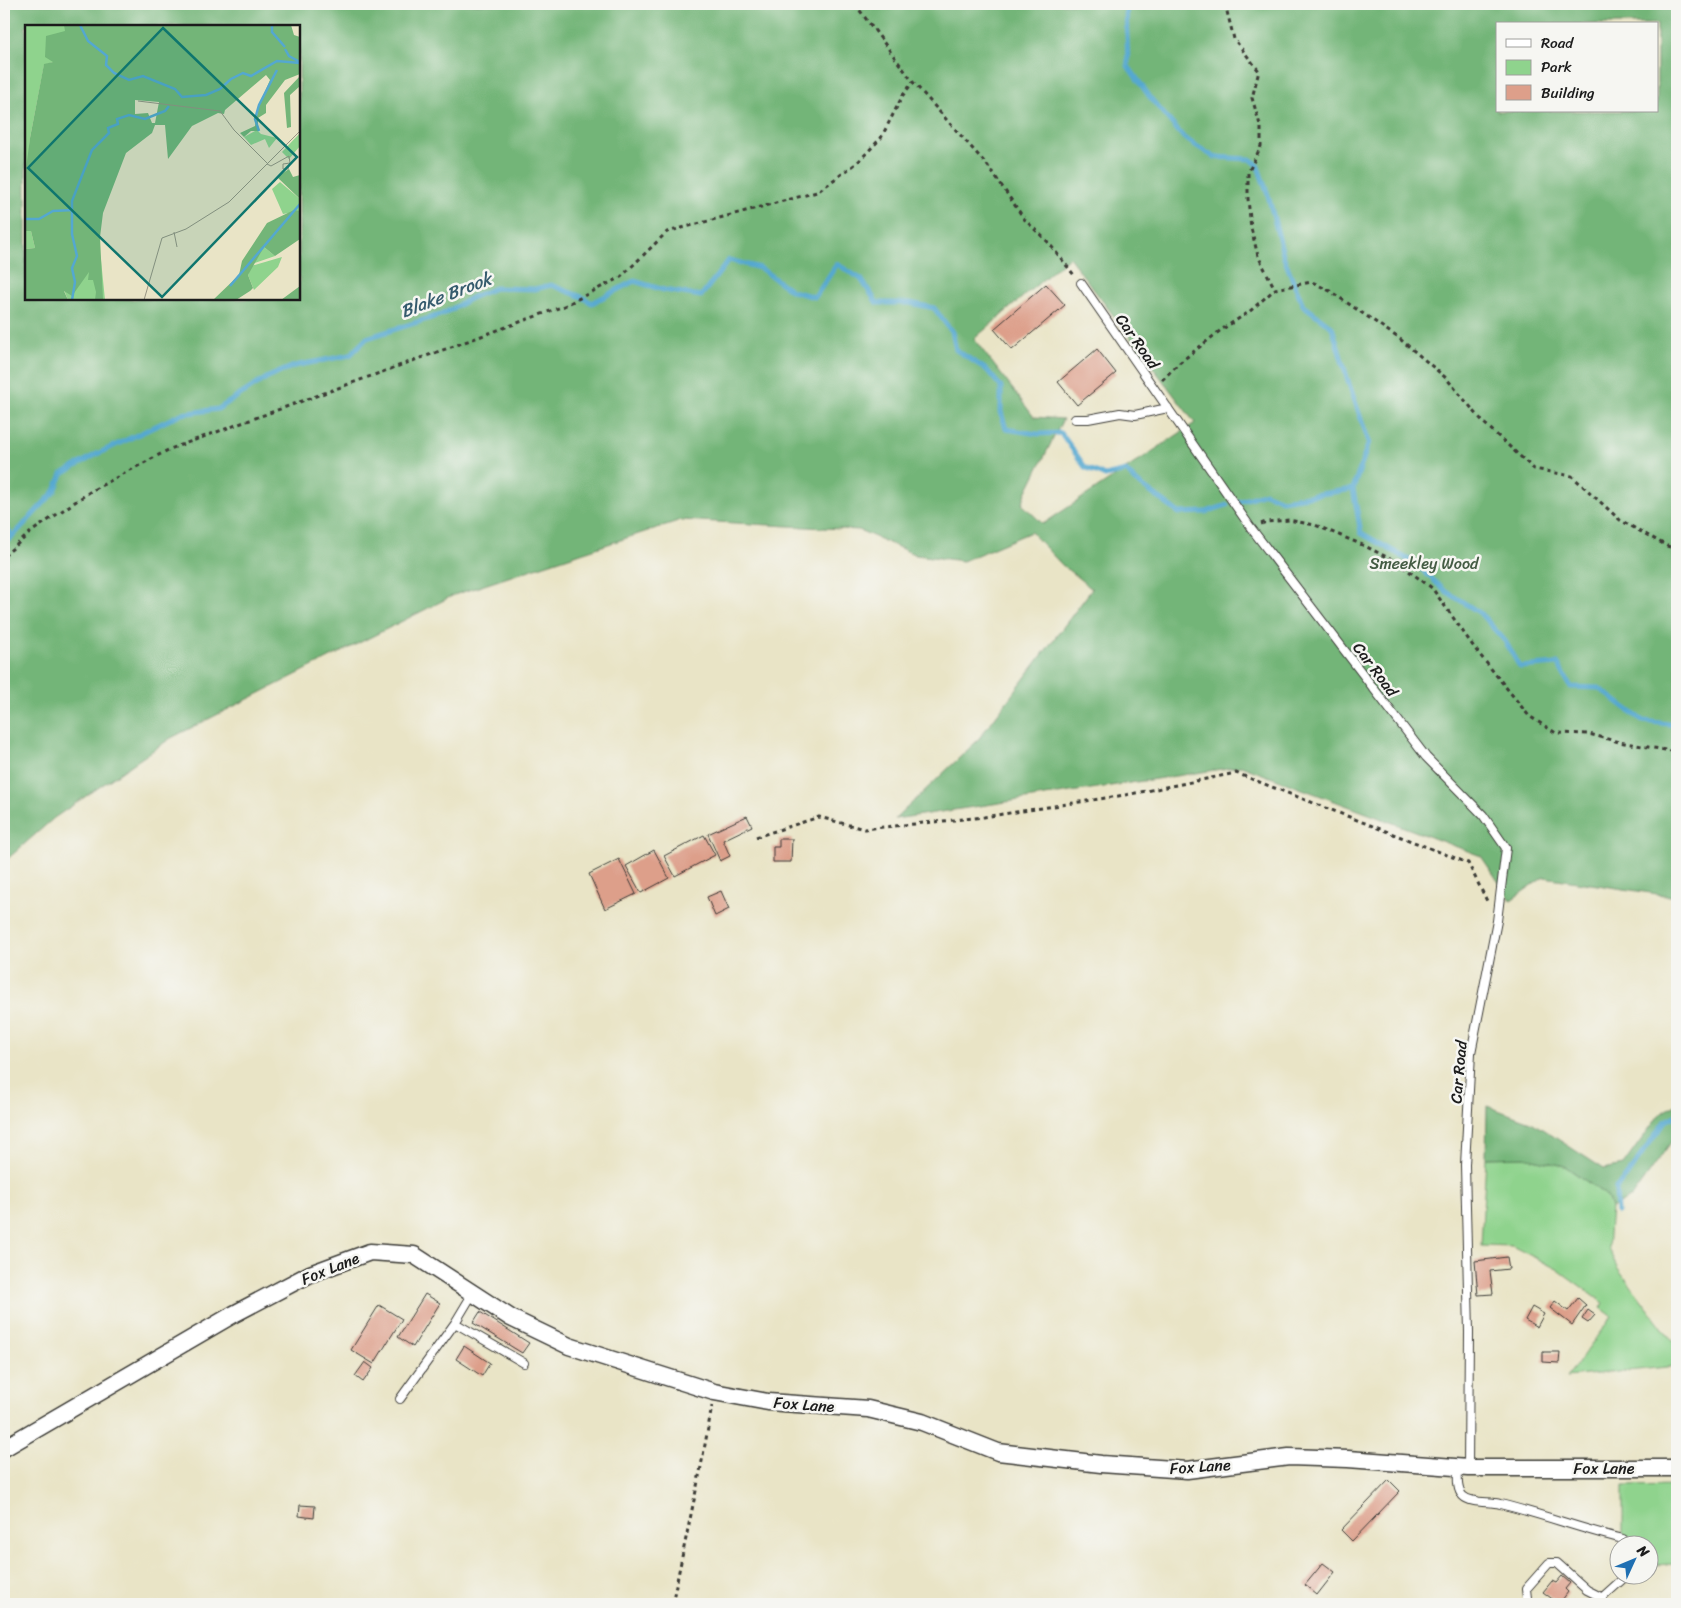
<svg xmlns="http://www.w3.org/2000/svg" width="1681" height="1608" viewBox="0 0 1681 1608" font-family="Sriracha,sans-serif">
  <style>
    .green { fill: #8fd38d; stroke: #567854 }
    .forest { fill: #73b578; stroke: #48684a; fill-rule: evenodd }
    .lines { fill: none; stroke-linecap: round; stroke-linejoin: round }
    .stream { stroke: #54a8d0; stroke-width: 5 }
    .building { fill: #dd9f8a }
    .lane-casing { stroke: #3b3a36; stroke-width: 10 }
    .street-casing { stroke: #3b3a36; stroke-width: 19 }
    .path { stroke: #3b3a36; stroke-width: 3; stroke-dasharray: 4 4; stroke-linecap: butt }
    .lane { stroke: #fff; stroke-width: 8 }
    .street { stroke: #fff; stroke-width: 16 }
    .labels { text-anchor: middle; stroke-width: 5; stroke-linejoin: round; paint-order: stroke }
    .street-label { font-size: 16px; fill: #1c1c1c; stroke: #f6f6f2 }
    .park-label { font-size: 16px; fill: #445c44; stroke: #f6f6f2 }
    .water-label { font-size: 18px; font-style: italic; fill: #355b6d; stroke: #f6f6f2 }
    .inset-river { fill: none; stroke: #54a8d0; stroke-width: 2.5 }
    .inset-road { fill: none; stroke: #979482; stroke-width: 1 }
    .view { fill: #0f766e; fill-opacity: 0.15; stroke: #0f766e; stroke-width: 2.5 }
    .inset-edge { fill: none; stroke: #1c1c1c; stroke-width: 2.5 }
  </style>
  <rect width="100%" height="100%" fill="#f6f6f2"/>
  <filter id="ink" filterUnits="userSpaceOnUse"><feTurbulence type="fractalNoise" baseFrequency=".02" numOctaves="2"/><feDisplacementMap in="SourceGraphic" scale="10" xChannelSelector="R" yChannelSelector="G"/><feConvolveMatrix kernelMatrix="1 2 1 2 8 2 1 2 1" color-interpolation-filters="sRGB"/></filter>
  <filter id="wash" filterUnits="userSpaceOnUse"><feTurbulence type="fractalNoise" baseFrequency=".0096" numOctaves="4" result="noise"/><feDisplacementMap in="SourceGraphic" scale="20" xChannelSelector="R" yChannelSelector="G"/><feGaussianBlur stdDeviation="1.12" result="paint"/><feColorMatrix in="noise" values="0 0 0 0 0 0 0 0 0 0 0 0 0 0 0 0 0 1.4 0 .05"/><feComposite in="paint" operator="in"/></filter>
  <g filter="url(#wash)">
    <rect width="100%" height="100%" fill="#e9e4c6"/>
    <path class="green" d="M1524 1157 1565 1166 1607 1196 1611 1208 1608 1248 1617 1267 1677 1347V1366L1567 1377 1612 1316 1601 1308 1604 1303 1557 1269 1512 1246 1481 1245 1486 1158Z
      M1677 1485V1564L1649 1565 1648 1546 1623 1545V1486Z"/>
    <path class="forest" d="M4 4H1677V897L1544 877 1511 900 1481 856 1241 766 895 819 977 741 1092 589 1062 565 1031 532 963 561 916 555 859 530 681 520 454 595 171 738 54 818 4 862ZM1497 24H1657V111H1497ZM26 26H299V299H26ZM1069 257 1195 423 1043 524 1022 504 1026 493 1063 419 1034 417 974 339Z
      M1677 1104V1136L1674 1138 1632 1197 1611 1208 1607 1196 1565 1166 1524 1157 1486 1158 1487 1106 1533 1123 1604 1169 1623 1165 1659 1115Z"/>
    <g class="lines">
      <path class="stream" d="M1124 4 1126 7 1128 66 1152 100 1184 138 1214 157 1250 159 1257 164 1268 195 1284 258 1303 305 1332 327 1349 384 1369 442 1353 489 1361 533 1416 564 1444 590 1480 613 1505 641 1520 667 1558 664 1571 687 1599 688 1643 721 1677 725
        M1238 502 1265 493 1282 500 1353 489
        M4 525 13 536
        M4 543 13 536 55 491 62 474 97 454 181 414 218 409 268 377 294 366 350 355 367 338 443 314 473 297 495 288 535 289 551 285 582 297 592 303 634 281 664 290 701 296 729 260 760 268 792 291 815 297 837 264 861 279 877 303H910L934 308 952 332 956 350 987 370 1001 387V412L1006 429 1038 434 1061 433 1085 467 1105 476 1126 471 1138 483 1179 513 1206 512 1227 505
        M1617 1212 1616 1188 1626 1177 1665 1121 1677 1115"/>
    </g>
    <g id="blocks">
      <path class="building" d="M1046 284 1065 305 1012 350 994 329Z
        M1097 349 1116 373 1077 405 1058 382Z
        M747 816 752 826 723 840 730 856 720 861 708 834Z
        M704 835 715 855 675 876 664 856Z
        M779 839H792L791 862H773V847H779Z
        M654 850 669 878 641 893 626 866Z
        M619 859 636 894 605 909 589 874Z
        M721 891 729 909 715 916 707 897Z
        M1507 1257 1509 1269 1490 1271 1493 1294 1478 1295 1475 1261Z
        M425 1294 440 1303 413 1347 398 1337Z
        M1578 1298 1586 1305 1572 1325 1550 1308 1555 1301 1568 1311Z
        M379 1305 402 1319 374 1364 351 1350Z
        M1532 1307 1544 1314 1537 1327 1525 1320Z
        M1588 1310 1595 1315 1588 1323 1582 1319Z
        M480 1312 529 1343 522 1353 473 1323Z
        M464 1346 490 1363 482 1376 456 1359Z
        M1543 1352H1560L1559 1363 1543 1362Z
        M365 1362 373 1368 363 1382 355 1376Z
        M1389 1480 1400 1491 1352 1541 1341 1530Z
        M300 1505 315 1506 314 1518 299 1516Z
        M1323 1563 1335 1572 1317 1595 1305 1585Z
        M1562 1576 1570 1583 1565 1589 1568 1592 1559 1604 1543 1592 1552 1581 1556 1583Z"/>
    </g>
  </g>
  <g filter="url(#ink)">
    <use href="#blocks" fill-opacity="0" stroke="#3b3a36" stroke-width="1"/>
    <g class="lines">
      <defs>
        <path id="lane" d="M1081 283 1251 528 1426 757 1483 815 1506 848 1497 921 1471 1053 1465 1165 1469 1332 1468 1468
          M1075 419H1088L1120 413 1135 415 1168 408
          M455 1323 524 1363
          M400 1399 455 1323 473 1293
          M1458 1466C1458 1476 1456 1489 1463 1496 1471 1504 1490 1501 1500 1504 1542 1514 1581 1529 1623 1539L1630 1546
          M1531 1604 1527 1598 1526 1589 1549 1563H1557L1587 1590 1601 1597
          M1595 1604 1626 1576"/>
        <path id="street" d="M4 1448 234 1314 310 1274 370 1252 414 1255 511 1318 569 1346 714 1392 768 1402 868 1409 922 1422 998 1452 1101 1464 1187 1470 1289 1457 1348 1459 1468 1468H1677"/>
      </defs>
      <use href="#lane" class="lane-casing"/>
      <use href="#street" class="street-casing"/>
      <path class="path" d="M855 4 913 82 988 166 1025 220 1048 242 1074 275
        M1225 4 1234 39 1259 71 1252 98 1261 128V146L1248 173V199L1251 228 1258 256 1275 289
        M1162 380 1178 364 1221 330 1249 312 1275 289 1312 282 1330 291 1400 339 1446 378 1485 424 1534 469 1572 476 1620 520 1667 546 1677 549
        M1261 524 1266 522 1289 520 1315 525 1365 546 1398 563 1432 588 1476 650 1529 716 1556 733 1589 734 1619 742 1677 752
        M4 556 31 532 91 491 170 449 564 306 621 277 667 232 817 192 857 163 881 138 903 95 913 82
        M756 837 819 817 864 829 984 817 1131 794 1236 773 1468 863 1487 901
        M672 1604 700 1472 712 1406"/>
      <use href="#lane" class="lane"/>
      <use href="#street" class="street"/>
    </g>
  </g>
  <g class="labels">
    <g class="street-label">
      <text transform="translate(1138 341) rotate(55)" y="6">Car Road</text>
      <text transform="translate(1376 669) rotate(53)" y="6">Car Road</text>
      <text transform="translate(1458 1072) rotate(-85)" y="6">Car Road</text>
      <text transform="translate(330 1268) rotate(-22)" y="6">Fox Lane</text>
      <text transform="translate(804 1404) rotate(4)" y="6">Fox Lane</text>
      <text transform="translate(1200 1466) rotate(-4)" y="6">Fox Lane</text>
      <text x="1604" y="1474">Fox Lane</text>
    </g>
    <g class="park-label">
      <text x="1424" y="569">Smeekley Wood</text>
    </g>
    <g class="water-label">
      <text transform="translate(446 295) rotate(-21)" y="6">Blake Brook</text>
    </g>
  </g>
  <g transform="translate(25 25)">
    <rect width="275" height="275" fill="#e9e4c6"/>
    <path d="M0 0H71L28 37 19 40 5 113 0 184ZM232 105 236 109 252 113 244 123 240 114 226 120 219 112ZM275 108V121L264 134 257 127ZM255 157 275 174V186L258 189 247 164ZM0 206H6L10 223 0 224ZM239 222 250 231 227 239ZM257 232 253 242 229 265 223 250 226 241ZM76 235 80 275H43L39 265 53 262 55 255Z" fill="#8fd38d"/>
    <path d="M39 0H266L269 10 275 12V49L260 55 241 80V88L233 93V106H226L219 112 215 108 230 101 234 80 245 55 241 50 200 85 199 89 193 88 167 101 143 134 140 100H130L127 108 101 128 78 188 75 212 78 275H70L71 267 68 255H63L64 247 47 271 39 266 43 275H0V224L10 223 6 206H0L1 144 5 113 19 39 28 37 20 32 21 11 40 6ZM110 75 134 77 130 98H127L123 88 110 89ZM275 51V61L265 70 266 102 262 103 259 68ZM264 144 268 152 275 150V174L252 152ZM269 185 275 186V214L250 231 239 222 223 250 228 263 225 266 211 275H188L214 250 217 236 242 198ZM275 261V275H256Z" fill="#73b578" fill-rule="evenodd"/>
    <path class="inset-river" d="M55 0 63 16 82 31 81 40 89 48 104 55 118 51 150 64 157 72 181 70 195 64 206 54 218 48 226 51 252 36 275 38M247 0V7L260 22M260 24 264 31 275 37M234 106 230 94 234 80 252 45M0 194H14L28 186 48 185M205 261 275 179M47 275 50 257 47 243 52 231 47 209V176L67 125 84 108 83 103 93 99 92 94 104 90 120 94 140 86 144 81"/>
    <path class="inset-road" d="M113 76 195 86 209 105 243 139M242 139 246 141 264 131 265 138 258 139V144H263L265 138M149 207 152 222M119 275 137 213 161 204 204 177 275 106"/>
    <path class="view" d="M138 3 272 132 137 272 3 143Z"/>
    <rect width="275" height="275" class="inset-edge"/>
  </g>
  <rect width="1681" height="1608" fill="none" stroke="#f6f6f2" stroke-width="20"/>
  <rect x="1496" y="22" width="162" height="90" fill="#f6f6f2" stroke="#9f9f9c"/>
  <rect x="1506" y="39" width="25" height="8" fill="#ffffff" stroke="#9f9f9c"/>
  <text x="1541" y="48" font-size="15" fill="#1c1c1c">Road</text>
  <rect x="1506" y="60" width="25" height="15" fill="#8fd38d" stroke="#9f9f9c"/>
  <text x="1541" y="72" font-size="15" fill="#1c1c1c">Park</text>
  <rect x="1506" y="85" width="25" height="15" fill="#dd9f8a" stroke="#9f9f9c"/>
  <text x="1541" y="98" font-size="15" fill="#1c1c1c">Building</text>
  <g transform="translate(1634 1560) rotate(46)"><circle r="24" fill="#f6f6f2" stroke="#9f9f9c"/>
  <path d="M0-4L9 19L0 12L-9 19Z" fill="#1f6fb2"/>
  <text y="-8" font-size="14" font-weight="bold" text-anchor="middle" fill="#1c1c1c">N</text>
  </g>
</svg>
